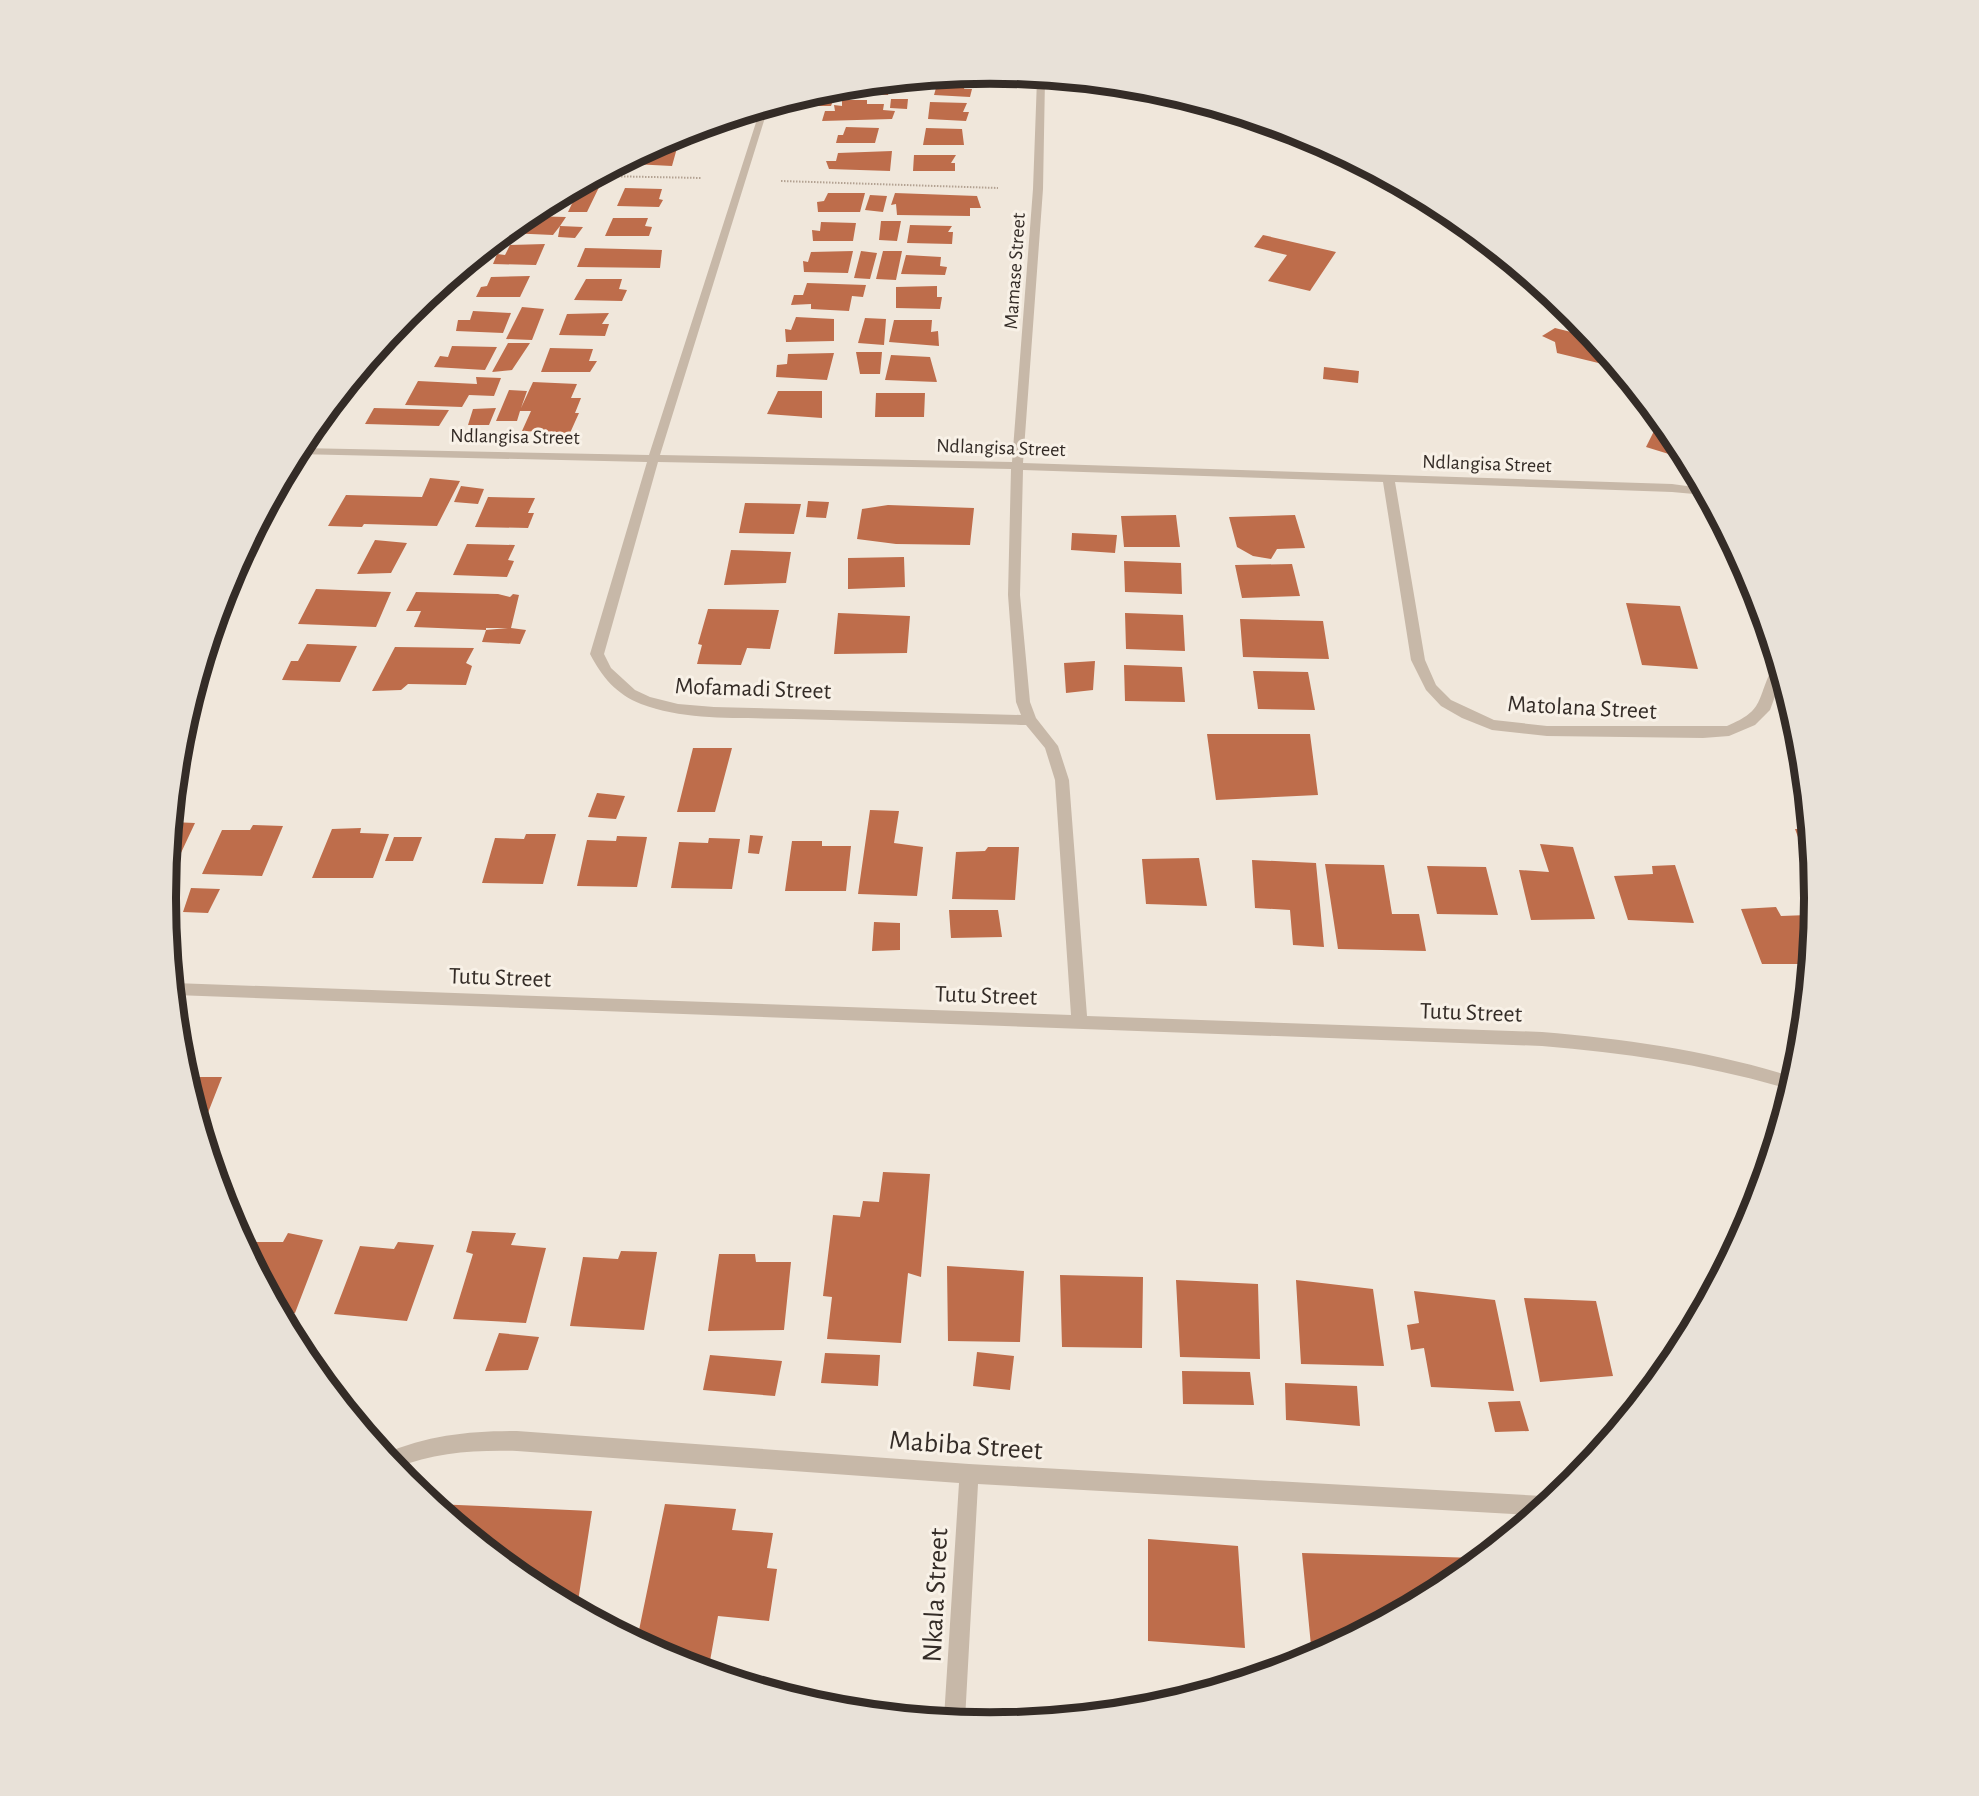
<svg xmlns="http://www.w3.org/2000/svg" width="1979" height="1796" viewBox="0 0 1979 1796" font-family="'Alegreya Sans',sans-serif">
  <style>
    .building { fill: #be6d4b }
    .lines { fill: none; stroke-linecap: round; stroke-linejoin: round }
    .path { stroke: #b3a292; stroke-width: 2; stroke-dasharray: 1.5 1.5; stroke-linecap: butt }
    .street { fill: #c7b8a8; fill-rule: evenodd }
    .labels { text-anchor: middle; stroke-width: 6; stroke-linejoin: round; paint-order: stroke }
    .far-street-label { font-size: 20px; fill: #342c27; stroke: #f8f1e7 }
    .street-label { font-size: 24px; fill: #342c27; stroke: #f8f1e7 }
    .near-street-label { font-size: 28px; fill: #342c27; stroke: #f8f1e7 }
    .rim { fill: none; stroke: #342c27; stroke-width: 8 }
  </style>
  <rect width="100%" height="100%" fill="#f0e7db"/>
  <path class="building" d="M938 81 966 82 964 89H972L970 97 934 95Z
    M890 83 888 95 850 93V87Z
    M802 97 834 98 831 106H800Z
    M891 99H908L907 109 890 108Z
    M842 100H867V104H884L883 110 895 111 892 119 822 121 825 111H835L834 105 842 106Z
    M930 102 967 103 963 112H969L966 121 928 119Z
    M846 127 879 128 875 143H836L838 135H843Z
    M926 128 962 129 964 145H923Z
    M677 148 672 166 633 164 635 157 651 149Z
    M892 151 890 171 829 169 826 161H836L838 153Z
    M914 155H956L951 163H955V171H913Z
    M594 179H603L587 212H568L580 187Z
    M625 188 662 189 659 199 663 200 659 207 617 206Z
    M573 190 564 204H547L568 193Z
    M828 193H865L860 212H818L817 202 824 201Z
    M895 193 977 196 981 208H970V216L897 215 896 204 891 205Z
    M870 195 887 196 883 212 865 210Z
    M527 216 566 217 560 226 583 227 575 238 558 237 560 226 553 235 508 233Z
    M613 218H648L645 226 652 227 649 236H605Z
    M881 221H901L897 241 879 240Z
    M821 222 856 223 853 241H813L812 230 820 231Z
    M910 225 952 226 948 232H953L952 244 907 243Z
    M1263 235 1336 252 1310 291 1268 281 1287 255 1254 247Z
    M545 244 536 265 493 264 497 254 505 255 510 245Z
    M585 248 662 250 660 268 577 267Z
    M853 251 848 273 804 272 803 261 808 262 811 252Z
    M861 251 877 253 870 279 854 278Z
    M883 251H902L896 280 876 279Z
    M906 255 941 257 940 266 947 267 945 275 901 274Z
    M530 276 520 297H476L481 287 487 286 491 277Z
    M586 279H622L619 289 627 290 622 301 574 300Z
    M807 283 866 285 863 297 852 296 849 311 811 309V304L791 305 794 295H803Z
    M937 286V297H942L940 309 896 308V287Z
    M522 307 544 309 532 340 506 339Z
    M473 311 511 313 503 333 456 331 458 320H470Z
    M609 313 602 324H609L605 336 559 335 567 314Z
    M796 317 834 319V341L786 342 785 329 791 330Z
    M865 318 886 319 884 345 858 343Z
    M894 320H932L931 332 938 331 939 346 889 342Z
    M1555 328 1591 337 1615 367 1557 353 1555 342 1542 336Z
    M508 343H530L512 370 492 372Z
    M452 346 497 347 485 370 434 367 440 356 448 357Z
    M550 348 593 349 589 361H597L590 372H541Z
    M856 352H882L880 374H860Z
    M834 353 827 380 776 377 777 365 787 364 788 354Z
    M891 355 930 357 937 382 885 380Z
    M1324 367 1359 371 1358 383 1323 379Z
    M476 377 501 378 494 396 469 395 462 407 405 405 418 381 477 384Z
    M533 382 577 384 571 398H581L575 413H579L570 433 522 431 531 411H520L517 421H496L509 390 527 391 521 408Z
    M778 391H822V418L767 414Z
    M876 393H925L924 417H875Z
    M374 408 449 410 439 426 365 424Z
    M496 408 489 425H468L473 409Z
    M1659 421 1678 446H1676L1672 455 1646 447Z
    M430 478 460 481 437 526 364 524 362 527 328 526 346 495 422 497Z
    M461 486 484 489 478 504 454 502Z
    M488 497 535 498 528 513H534L528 528 475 527Z
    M808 501 829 502 826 518 806 517Z
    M745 503 801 504 794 534 739 533Z
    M888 505 974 508 970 545 896 544 857 539 862 509Z
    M1176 515 1180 547H1124L1121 516Z
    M1295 515 1305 548 1277 549 1271 559 1253 556 1237 547 1229 517Z
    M1072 533 1117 535 1115 553 1071 550Z
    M375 540 407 543 391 573 357 574Z
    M467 544 515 545 508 560 514 561 507 577 453 575Z
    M731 550 791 552 786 583 724 585Z
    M904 557 905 587 848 589V558Z
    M1124 561 1181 563 1182 594 1125 592Z
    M1292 564 1300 596 1242 598 1235 565Z
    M316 589 391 592 376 627 298 624Z
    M416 592 498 594 510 597 513 594 519 595 511 628 526 630 520 644 482 642 486 630 508 628H486V630L414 627 421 611H406Z
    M1626 603 1680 606 1698 669 1642 665Z
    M708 609 779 610 770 649 747 648 741 665 697 664 702 645 698 644Z
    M838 613 910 616 907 653 834 654Z
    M1125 613 1183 615 1185 651 1126 649Z
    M1240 619 1323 621 1329 659 1243 657Z
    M307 644 357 646 340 682 282 680 291 661H298Z
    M395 647 474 648 466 663 472 666 466 685 408 684 401 690 372 691Z
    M1095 661 1093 690 1066 693 1064 663Z
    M1124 665 1182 667 1185 702 1125 701Z
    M1253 671 1308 672 1315 710 1258 709Z
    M1207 734H1310L1318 795 1216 800Z
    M693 748H732L715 812H677Z
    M597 793 625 796 616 819 588 817Z
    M870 810 899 811 894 843 923 847 917 896 858 894Z
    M172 822 195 823 172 872H168Z
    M253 825 283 826 262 876 202 874 222 830H250Z
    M361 828 360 833 389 834 373 878H312L332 829Z
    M1795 829H1807L1811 869H1810Z
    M526 834H556L543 884 482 883 495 838 524 839Z
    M750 835 763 836 759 854 748 853Z
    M617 836 647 837 637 887 577 886 587 840 616 841Z
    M394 837H422L413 861H385Z
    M709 838 740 839 732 889 671 888 679 842 708 843Z
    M792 841H822V846H851L846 891H785Z
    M1540 844 1573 847 1595 919 1531 920 1519 870 1549 872Z
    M988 847H1019L1015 900 952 899 956 852 985 851Z
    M1199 858 1207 906 1146 904 1142 859Z
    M1252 860 1316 863 1324 947 1293 945 1290 910 1255 908Z
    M1325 864 1384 865 1392 914H1419L1426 951 1338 949Z
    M1675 865 1694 923 1628 920 1614 876 1653 874 1652 866Z
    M1427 866 1486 867 1498 915 1437 914Z
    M191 888 220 889 208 913 183 912Z
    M1776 907 1781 916 1808 915 1811 924 1808 964H1762L1741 909Z
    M949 910H998L1002 937 951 938Z
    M874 922 900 923V950L872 951Z
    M197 1077H222L202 1128 190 1090Z
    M883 1172 930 1174 921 1277 908 1273 901 1343 827 1339 832 1297 823 1296 833 1215 860 1217 863 1201 879 1202Z
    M472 1231 516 1233 511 1245 546 1248 526 1323 453 1319 473 1254 466 1252Z
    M288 1233 323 1240 295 1313 281 1312 247 1249 250 1242H283Z
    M398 1242 434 1245 407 1321 334 1314 360 1246 394 1249Z
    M621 1251 657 1252 644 1330 570 1326 583 1257 618 1259Z
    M719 1254H755L756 1262H791L784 1330 708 1331Z
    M947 1266 1024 1271 1020 1342 948 1341Z
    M1060 1275 1143 1277 1142 1348 1062 1347Z
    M1176 1280 1258 1284 1260 1359 1180 1357Z
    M1296 1280 1373 1289 1384 1366 1301 1364Z
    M1414 1291 1495 1300 1514 1391 1431 1387 1424 1348 1411 1350 1407 1325 1419 1323Z
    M1524 1298 1596 1301 1613 1376 1540 1382Z
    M499 1333 539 1337 528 1370 485 1371Z
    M977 1352 1014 1356 1010 1390 973 1386Z
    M825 1353 880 1355 878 1386 821 1383Z
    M710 1355 782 1361 775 1396 703 1390Z
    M1182 1371 1250 1372 1254 1405 1183 1404Z
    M1285 1383 1357 1386 1360 1426 1286 1420Z
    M1520 1401 1529 1431 1495 1432 1488 1402Z
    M435 1504 592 1511 577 1608 531 1583Z
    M665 1504 736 1509 732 1530 773 1533 767 1568 777 1569 769 1621 718 1616 710 1661 668 1656 637 1640Z
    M1148 1539 1238 1546 1245 1648 1148 1641Z
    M1302 1553 1478 1558 1447 1584 1312 1656Z"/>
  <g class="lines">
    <path class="path" d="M600 176 702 178
      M781 181 998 188"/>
    <path class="street" d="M1037 79H1045L1043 189 1023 463 1672 484 1701 488 1705 495 1672 492 1395 482 1425 660 1436 685 1451 700 1494 720 1547 726H1727C1766 710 1756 699 1773 667L1777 666 1781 680 1770 710 1755 725 1729 736 1703 738 1547 736 1492 730 1462 718 1441 706 1426 690 1411 660 1383 482 1023 470 1020 595 1030 702 1036 718 1058 746 1069 780 1087 1016 1542 1032C1627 1039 1711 1051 1793 1077L1789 1089C1708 1065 1626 1053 1542 1046L175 995 174 983 1071 1015 1055 780 1045 748 1026 725C949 723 871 721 794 719 744 717 689 722 641 704 616 694 602 677 590 654L647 462 296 454 300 448 649 455 760 110 768 108 660 455 1012 462 1033 189ZM658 462 1011 469 1008 595 1016 702 1021 715 714 707 678 704 650 697 635 690 611 668 604 654Z
      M517 1431 969 1464 1542 1496 1549 1500 1531 1515 978 1484 965 1720 944 1718 959 1483 517 1451C475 1450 435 1452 396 1468L384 1454C428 1435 470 1431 517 1431Z"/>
  </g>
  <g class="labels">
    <g class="far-street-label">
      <text transform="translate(1014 271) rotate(-86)" y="7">Mamase Street</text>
      <text transform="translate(515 436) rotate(1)" y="7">Ndlangisa Street</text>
      <text transform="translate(1001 447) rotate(2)" y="7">Ndlangisa Street</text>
      <text transform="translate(1487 463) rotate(2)" y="7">Ndlangisa Street</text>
    </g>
    <g class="street-label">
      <text transform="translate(753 688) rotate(2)" y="8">Mofamadi Street</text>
      <text transform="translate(1582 707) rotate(3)" y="8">Matolana Street</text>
      <text transform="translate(500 977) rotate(2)" y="8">Tutu Street</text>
      <text transform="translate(986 995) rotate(2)" y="8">Tutu Street</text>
      <text transform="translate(1471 1012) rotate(2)" y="8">Tutu Street</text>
    </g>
    <g class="near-street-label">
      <text transform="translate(966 1444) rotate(4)" y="10">Mabiba Street</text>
      <text transform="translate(934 1595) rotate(-87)" y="10">Nkala Street</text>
    </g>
  </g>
  <path d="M0 0H1979V1796H0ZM176 898a814 814 0 1 1 1628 0a814 814 0 1 1-1628 0Z" fill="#e8e1d8" fill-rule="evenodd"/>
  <path class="rim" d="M176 898a814 814 0 1 1 1628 0a814 814 0 1 1-1628 0Z"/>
</svg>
